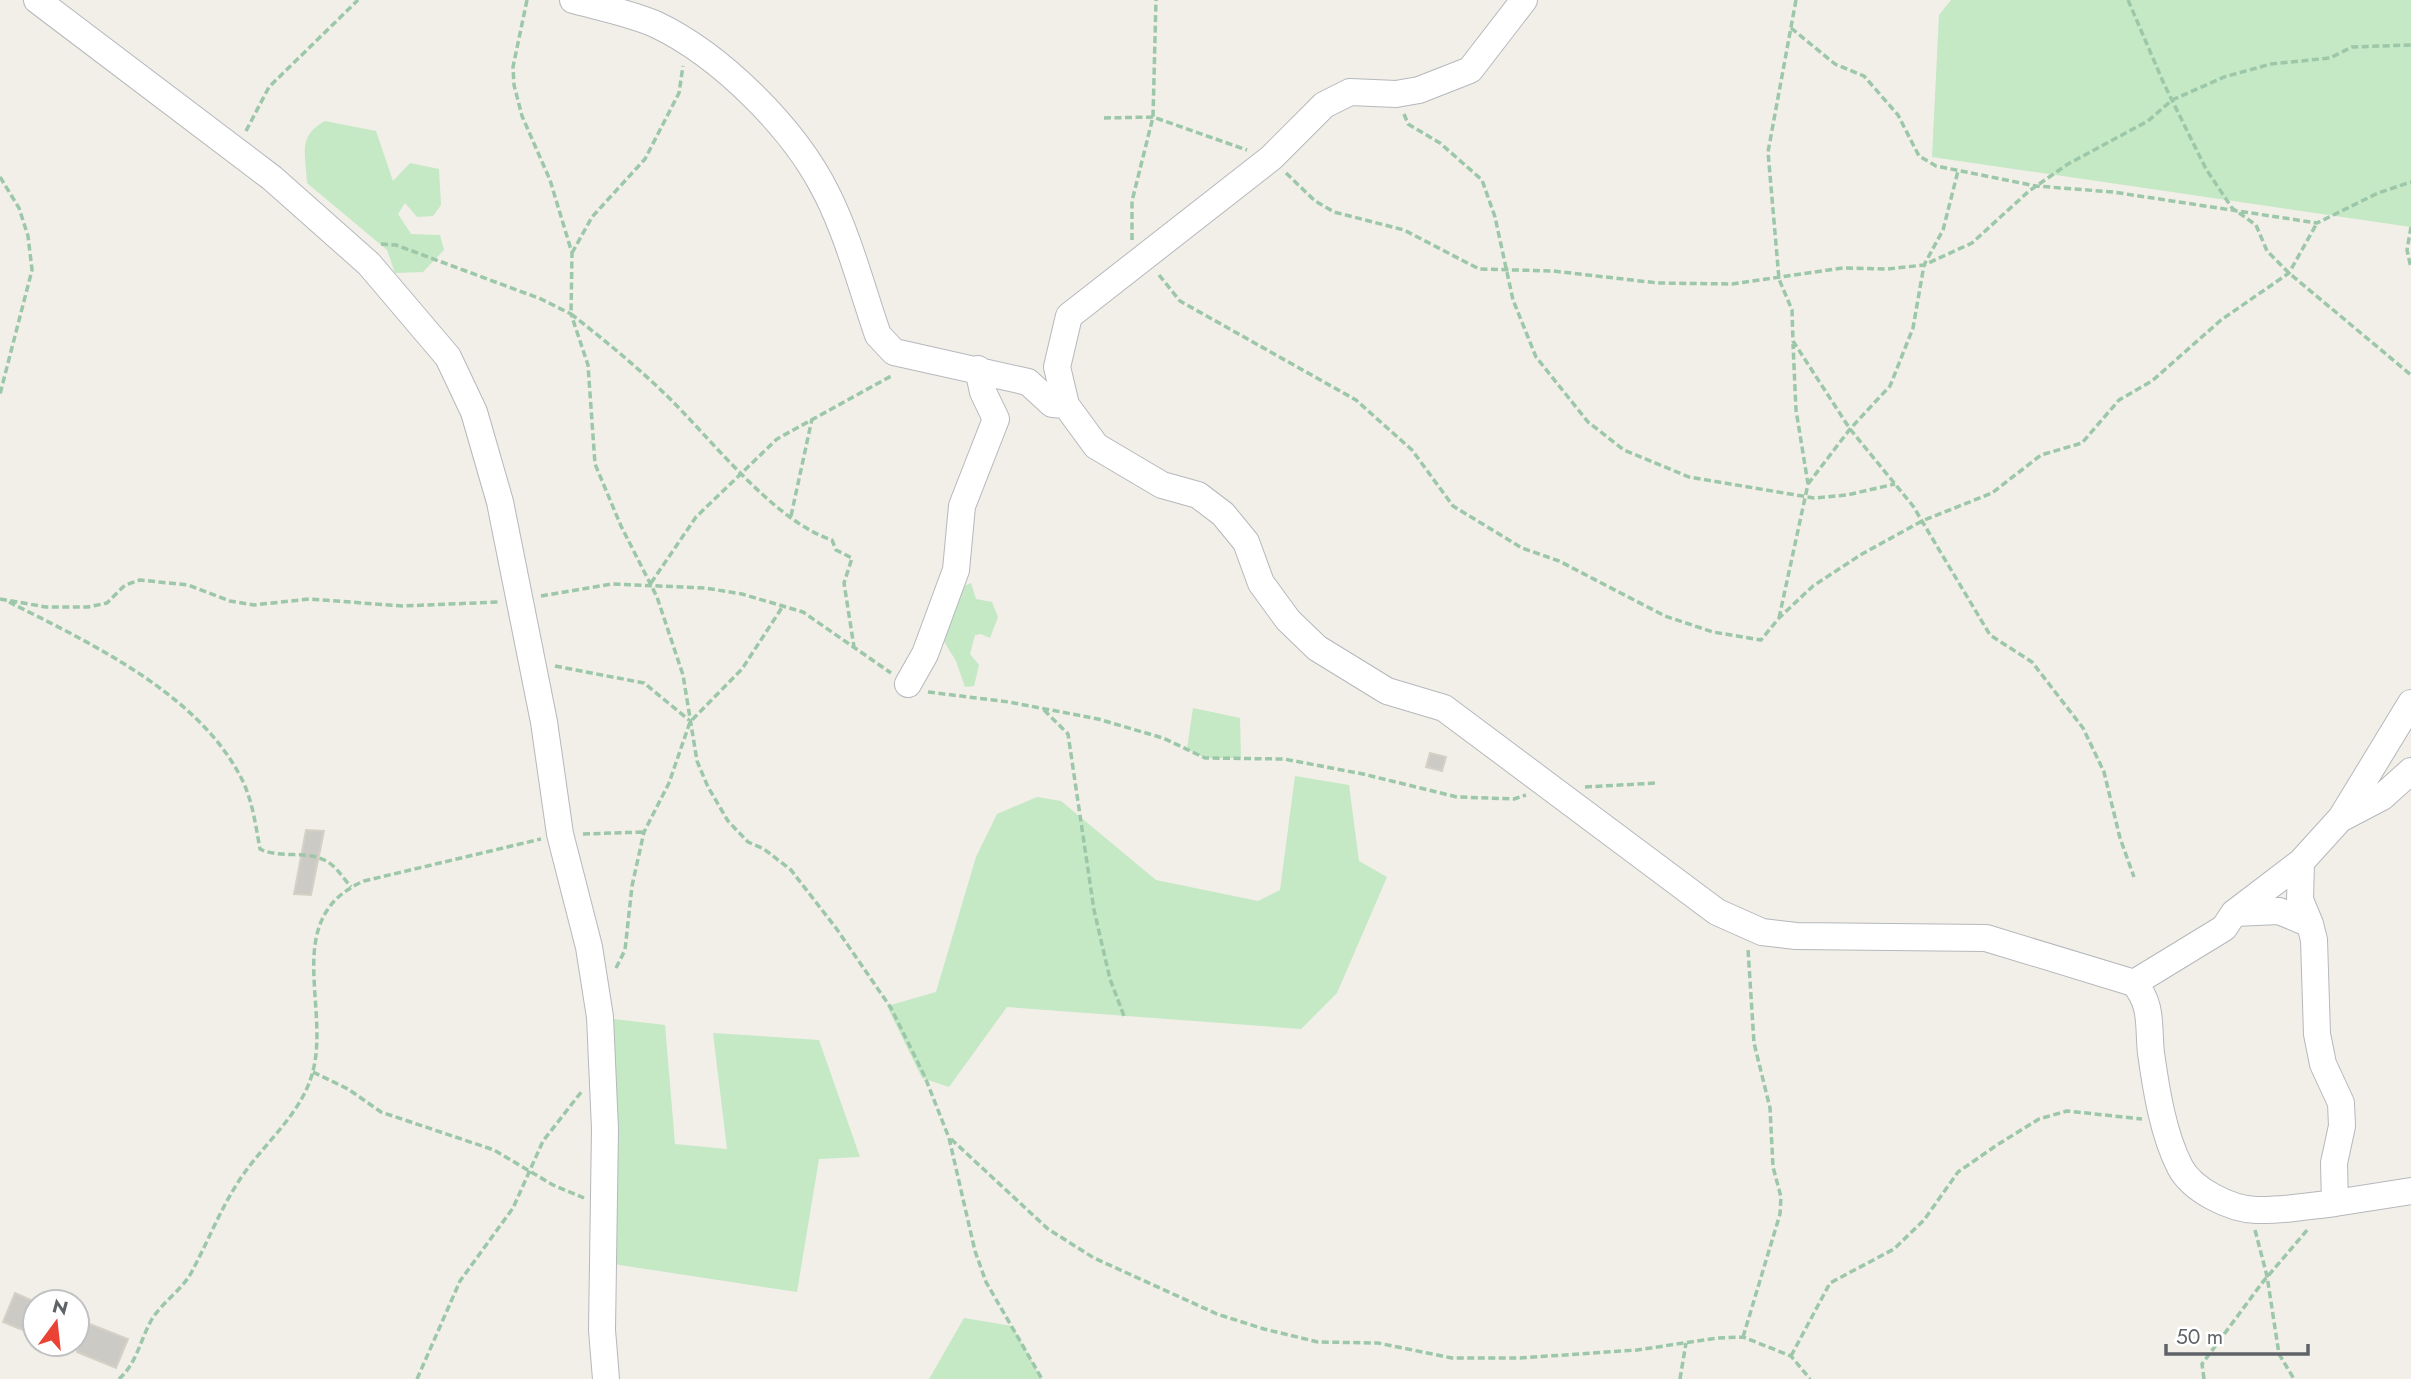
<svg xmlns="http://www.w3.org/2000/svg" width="2411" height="1379" viewBox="0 0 2411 1379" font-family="Jost,sans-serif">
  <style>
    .green { fill: #c5e8c5 }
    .building { fill: #cccac5; stroke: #d6d1c6; stroke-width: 2 }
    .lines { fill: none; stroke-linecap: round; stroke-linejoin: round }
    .minor-casing { stroke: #b5b8bc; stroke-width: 28 }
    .path { stroke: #9cc7a9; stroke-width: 3.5; stroke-dasharray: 7 3.5; stroke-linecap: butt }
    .minor { stroke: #fff; stroke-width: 26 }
  </style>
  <rect width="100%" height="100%" fill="#f1efe8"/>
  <path class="green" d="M1951 0H2411V227L1932 157 1939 15Z
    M325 121 376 131 393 181 410 163 439 169 441 205 433 216 417 217 405 203 398 214 411 234 440 235 444 250 423 272 395 273 387 250 307 183C306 155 297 136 325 121Z
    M971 583 976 599 992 602 998 617 990 638 981 634 975 635 970 654 979 665 974 686 965 687 956 661 940 635 953 591Z
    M1193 708 1240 718 1241 758H1205L1187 749Z
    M1295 776 1349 785 1359 861 1387 877 1337 993 1301 1029 1007 1007 949 1087 922 1078 887 1006 936 992 976 857 997 814 1037 797 1061 801 1156 880 1258 901 1280 890Z
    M605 1018 665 1025 675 1144 727 1149 713 1033 819 1040 860 1157 819 1159 797 1292 613 1264Z
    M964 1318 1012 1326 1042 1379H929Z"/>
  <path class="building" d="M1430 753 1446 757 1442 771 1426 767Z
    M306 830 324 831 311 895 294 894Z
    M15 1293 35 1302V1335L3 1322Z
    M77 1319 128 1339 116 1368 77 1352Z"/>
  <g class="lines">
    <defs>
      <path id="minor" d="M37 0 272 178 369 264 448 357 474 412 500 502 544 722 560 834 589 947 600 1017 605 1129 602 1330 606 1379
        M573 0C599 7 629 13 655 24 721 55 795 129 827 194 849 238 862 289 878 335L894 352 1028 382 1052 404 1066 405 1096 446 1162 485 1198 495 1223 514 1246 542 1261 583 1288 620 1317 648 1387 691 1444 708 1717 912 1762 932 1796 936 1986 938 2134 983 2224 928 2234 913 2301 862 2340 819 2382 797 2411 771
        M1066 405 1057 367 1069 316 1271 158 1324 105 1350 92 1396 94 1419 90 1470 70 1524 0
        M908 684 925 654 956 570 962 506 996 419 983 392 978 369
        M2341 818 2411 703
        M2301 862 2300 900 2310 924
        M2234 913 2279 911 2310 924 2314 940 2317 1034 2323 1064 2341 1103 2342 1126 2334 1163 2335 1203 2411 1191
        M2134 983C2153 1005 2148 1026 2151 1053 2156 1089 2163 1134 2180 1167 2192 1190 2230 1209 2256 1210 2283 1211 2309 1206 2335 1203"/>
    </defs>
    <use href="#minor" class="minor-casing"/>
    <path class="path" d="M527 0 513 67 514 85 522 116 550 180 572 253 571 314C603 339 635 365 664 393 710 437 773 521 832 540L836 550 852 558 844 583 854 647
      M1796 0 1768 152 1779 279 1792 310 1793 341 1850 429 1913 506 1990 635 2032 662 2083 728 2104 772 2120 838 2134 877
      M2128 0 2164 84 2206 169 2232 208 2256 225 2267 251 2289 273 2411 375
      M1791 28 1835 64 1864 76 1898 115 1919 156 1936 166 2036 186 2113 192 2317 223 2378 193 2411 182
      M1404 114 1408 124 1440 143 1482 180 1495 217 1513 300 1536 357 1588 422 1624 450 1689 477 1814 498 1847 495 1895 484
      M1104 118 1153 117 1247 150
      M246 131 269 87 358 0
      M1286 173 1315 201 1334 212 1404 230 1479 269 1553 271 1658 283 1732 284 1843 268 1887 269 1924 265 1972 243 2029 191 2068 164 2148 121 2172 100 2224 77 2271 64 2330 58 2352 47 2411 45
      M0 177 19 208 28 236 32 270 0 394
      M2411 227 2407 250 2411 268
      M1132 240V201L1153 117 1156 0
      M381 244 396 245 541 299 571 314 588 365 595 464 621 526 657 597 683 675 697 761 708 787 728 821 748 842 764 849 791 870 836 928 891 1008 925 1077 949 1138 975 1251 986 1282 1042 1379
      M572 253 592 217 645 159 679 93 683 66
      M1159 275 1180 301 1356 400 1412 450 1453 506 1522 548 1559 561 1665 616 1713 632 1761 640 1779 618 1813 586 1862 554 1922 521 1992 493 2041 455 2082 443 2119 400 2152 381 2221 320 2289 273 2317 223
      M1808 484 1850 429 1890 386 1913 328 1924 265 1943 230 1958 171
      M791 516 812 419
      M651 583 696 517 777 439 893 375
      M541 596 612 584 705 588 742 594 803 612 891 673
      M0 599 46 607H88L107 603 125 585 140 580 188 585 230 601 254 605 309 599 403 606 498 602
      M9 602C88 642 193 691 238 772 252 796 255 822 260 849 282 860 312 848 332 865 339 871 345 880 351 887
      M1779 618 1808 484 1796 410 1793 344
      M555 666 644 683 689 720
      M928 692 1009 702 1098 719 1163 738 1205 758 1284 759 1363 774 1457 797 1514 799 1526 795
      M1044 710 1068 734 1094 910 1110 979 1124 1016
      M1585 787 1656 783
      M583 834 644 832
      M616 968 625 950 632 886 644 832 669 783 690 722 742 669 783 606
      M313 1072 348 1089 381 1112 494 1150 553 1185 584 1198
      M951 1139 1048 1229 1094 1258 1217 1314 1264 1329 1318 1342 1378 1343 1452 1358H1520L1637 1350 1717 1338 1743 1337 1791 1356 1810 1379
      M2255 1230 2267 1276 2279 1354 2294 1379
      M1743 1337 1780 1214 1781 1197 1773 1167 1770 1108 1754 1043 1748 949
      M1791 1356 1830 1283 1894 1249 1924 1220 1958 1172 1997 1145 2039 1119 2067 1111 2142 1119
      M119 1379C137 1363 140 1340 152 1319 162 1303 180 1291 190 1275 209 1240 222 1204 245 1172 268 1140 303 1111 313 1071 330 1005 281 917 364 881L541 839
      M417 1379 460 1281 513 1208 543 1141 582 1091
      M1680 1379 1686 1343
      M2204 1379 2202 1364 2262 1283 2308 1229"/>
    <use href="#minor" class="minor"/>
  </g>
  <g transform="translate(56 1323) rotate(15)"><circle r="33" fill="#ffffff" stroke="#bfc1c3" stroke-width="2"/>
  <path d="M0-5L12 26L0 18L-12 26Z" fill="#ea4335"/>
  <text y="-10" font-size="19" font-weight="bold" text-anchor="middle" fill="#5f6368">N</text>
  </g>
  <path d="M2166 1344v10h142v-10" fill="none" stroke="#5f6368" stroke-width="3.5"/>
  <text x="2176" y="1344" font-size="21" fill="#5f6368" stroke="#ffffff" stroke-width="5" paint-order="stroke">50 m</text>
</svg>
